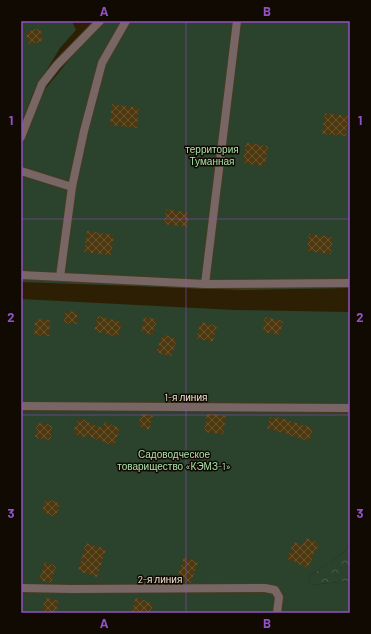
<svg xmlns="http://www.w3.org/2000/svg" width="371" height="634" viewBox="0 0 371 634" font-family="Barlow,sans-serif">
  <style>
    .forest { fill: url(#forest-crowns) }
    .garden { fill: #2b422c }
    .building { fill: url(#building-cross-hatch) }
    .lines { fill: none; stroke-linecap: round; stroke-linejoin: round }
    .service-casing { stroke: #483b21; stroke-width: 10 }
    .minor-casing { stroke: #483b21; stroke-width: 10 }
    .service { stroke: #776664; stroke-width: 8 }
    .minor { stroke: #776664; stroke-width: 8 }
    .grid { fill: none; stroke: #9251c4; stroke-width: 1; stroke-opacity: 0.55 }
    .labels { text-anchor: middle; stroke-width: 3; stroke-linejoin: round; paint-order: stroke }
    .park-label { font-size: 10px; fill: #aae1ac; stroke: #100a02 }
    .street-label { font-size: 10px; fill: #efe6d6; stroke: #100a02 }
    .neatline { fill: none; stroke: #9251c4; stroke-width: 1.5 }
    .grid-label { font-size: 13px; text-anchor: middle; font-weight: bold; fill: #9251c4 }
  </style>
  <defs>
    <pattern id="forest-crowns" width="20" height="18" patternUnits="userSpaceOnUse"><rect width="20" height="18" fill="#2b422c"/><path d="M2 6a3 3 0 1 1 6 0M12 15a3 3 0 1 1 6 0" fill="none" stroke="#4a5d4a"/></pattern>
    <pattern id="building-cross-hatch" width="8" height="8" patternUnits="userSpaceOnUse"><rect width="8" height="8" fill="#4d3810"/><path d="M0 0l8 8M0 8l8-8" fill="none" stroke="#675532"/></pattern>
  </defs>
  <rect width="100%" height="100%" fill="#2d1f04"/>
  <path class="forest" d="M350 544V581L310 585 308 577 343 553Z"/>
  <path class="garden" d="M21 21H72L76 30 60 48 33 93 21 124Z
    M104 21H350V288L243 290 21 282V145L42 93 73 55Z
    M21 299 235 310 350 312V544L343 553 308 577 310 585 350 581V613H21Z"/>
  <path class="building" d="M40 28 43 41 29 45 26 32Z
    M112 104 139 108 137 128 110 125Z
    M325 113 348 116 346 136 322 134Z
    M246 143 268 146 265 166 243 163Z
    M166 209 189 213 187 227 164 224Z
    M87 231 114 235 111 255 84 252Z
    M309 234 333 237 331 254 307 251Z
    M65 311 77 312V324L64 323Z
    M98 316 122 322 118 337 94 331Z
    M144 317 157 319 153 335 141 332Z
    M265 317 283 321 280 335 263 332Z
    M35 319 50 320 49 336 34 335Z
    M201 322 217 326 213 342 196 338Z
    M163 334 177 339 171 357 156 352Z
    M142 413 153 416 149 430 138 426Z
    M207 413 226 416 223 434 204 432Z
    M270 417 276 419 277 417 313 428 309 441 267 428Z
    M79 418 102 428 105 422 120 428 114 446 85 435 84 438 73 433Z
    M37 423 52 425 51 440 35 438Z
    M46 499 60 503 56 517 42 512Z
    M306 538 319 543 308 568 287 559 294 542 303 545Z
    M86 543 106 549 97 577 78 571Z
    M184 557 198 562 191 583 177 578Z
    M45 562 56 566 51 583 39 580Z
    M46 597 59 601 55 613H52L42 610Z
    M136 597 153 604 150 613H131Z"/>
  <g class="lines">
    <defs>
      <path id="service" d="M21 171 72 187
        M21 275 205 284 350 283
        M60 277 72 187 84 131 102 63 126 21
        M205 284 237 21"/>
      <path id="minor" d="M21 137 42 84 57 65 100 21
        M21 406 350 408
        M21 588 71 589 265 588 275 590 279 597 277 613"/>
    </defs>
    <use href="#service" class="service-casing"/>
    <use href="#minor" class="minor-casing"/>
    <use href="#service" class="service"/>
    <use href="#minor" class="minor"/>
  </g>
  <path class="grid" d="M186 21V613M21 219H350M21 415H350"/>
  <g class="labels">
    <g class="park-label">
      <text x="212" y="153">территория<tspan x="212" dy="12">Туманная</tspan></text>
      <text x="174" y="458">Садоводческое<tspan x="174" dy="12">товарищество «КЭМЗ-1»</tspan></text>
    </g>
    <g class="street-label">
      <text x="186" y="401">1-я линия</text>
      <text x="160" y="583">2-я линия</text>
    </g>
  </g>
  <rect width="371" height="634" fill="none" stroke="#100a02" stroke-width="44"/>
  <rect x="22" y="22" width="327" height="590" class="neatline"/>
  <g class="grid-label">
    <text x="104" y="16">A</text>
    <text x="267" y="16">B</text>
    <text x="11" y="125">1</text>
    <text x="360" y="125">1</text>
    <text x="11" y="322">2</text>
    <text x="360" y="322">2</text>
    <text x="11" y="518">3</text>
    <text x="360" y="518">3</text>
    <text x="104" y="628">A</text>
    <text x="267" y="628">B</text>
  </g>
</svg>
